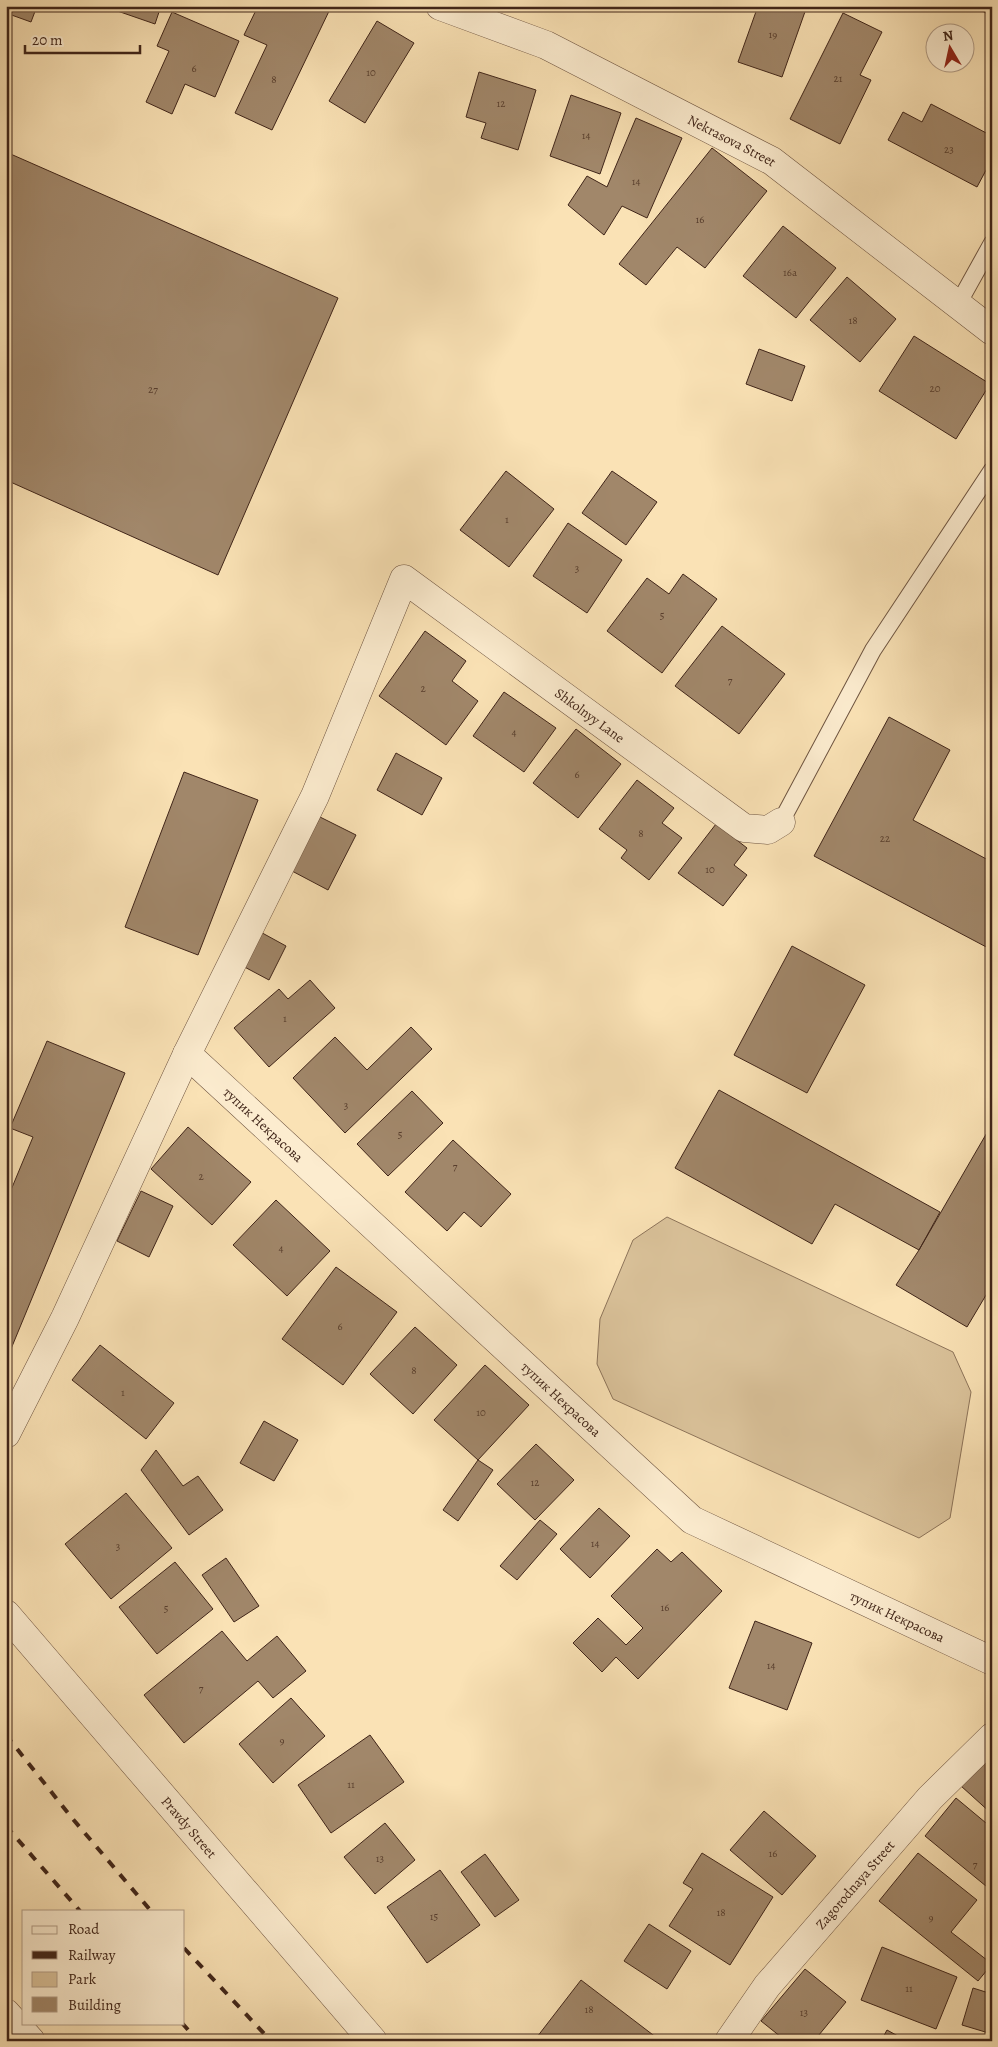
<svg xmlns="http://www.w3.org/2000/svg" width="998" height="2047" viewBox="0 0 998 2047" font-family="Alegreya,serif">
  <style>
    .green { fill: #dac29a; stroke: #8d745a }
    .building { fill: #a1876a; stroke: #402519 }
    .lines { fill: none; stroke-linecap: round; stroke-linejoin: round }
    .lane-casing { stroke: #6e5440; stroke-width: 18 }
    .street-casing { stroke: #6e5440; stroke-width: 29 }
    .lane { stroke: #fceccf; stroke-width: 16 }
    .street { stroke: #fceccf; stroke-width: 28 }
    .rail { stroke: #402519; stroke-width: 4; stroke-dasharray: 9 9; stroke-linecap: butt }
    .labels { text-anchor: middle; stroke-width: 5; stroke-linejoin: round; paint-order: stroke }
    .number-label { font-size: 11px; fill: #583e2d }
    .street-label { font-size: 14px; fill: #402519; stroke: #fceccf }
  </style>
  <rect width="100%" height="100%" fill="#fae2b5"/>
  <filter id="stains"><feTurbulence type="fractalNoise" baseFrequency=".004" numOctaves="4"/><feColorMatrix values="0 0 0 0 .2 0 0 0 0 .09 0 0 0 0 .02 0 0 0 .5 -.17"/></filter>
  <radialGradient id="worn" r=".72"><stop offset=".6" stop-color="#630" stop-opacity="0"/><stop offset="1" stop-color="#630" stop-opacity=".3"/></radialGradient>
  <path class="green" d="M667 1217 953 1352 971 1392 950 1518 919 1538 613 1399 597 1364 600 1319 633 1240Z"/>
  <path class="building" d="M6 6H37L31 22 6 13Z
    M103 6H161L155 24Z
    M258 6 331 7 272 130 235 113 267 45 244 35Z
    M758 6H807L782 77 738 62Z
    M984 6H992V16L982 11Z
    M172 12 239 41 215 97 185 84 172 114 146 102 169 51 157 46Z
    M843 13 882 32 860 75 871 80 840 144 790 119Z
    M377 21 414 43 365 123 329 101Z
    M479 72 536 90 518 150 481 138 486 123 466 117Z
    M571 95 621 113 600 174 550 156Z
    M931 104 992 136V159L977 187 888 140 903 112 922 122Z
    M636 118 682 138 647 218 622 206 604 235 568 205 587 176 607 187Z
    M712 148 767 191 705 268 677 247 646 285 619 264Z
    M6 152 338 298 218 575 6 480Z
    M783 226 836 268 796 318 743 276Z
    M847 277 896 319 860 362 810 320Z
    M914 336 990 384 956 439 879 391Z
    M759 349 805 366 792 401 746 384Z
    M506 471 554 509 509 567 460 530Z
    M612 471 657 502 626 545 582 513Z
    M568 523 622 560 587 613 533 576Z
    M683 574 717 599 662 673 607 631 647 578 669 594Z
    M722 626 785 674 739 734 675 686Z
    M425 631 466 661 452 681 478 701 446 745 379 696Z
    M504 692 556 728 524 772 473 736Z
    M889 717 950 750 913 820 992 862V950L814 856Z
    M576 729 621 764 578 818 533 783Z
    M396 753 442 778 422 815 377 790Z
    M184 772 258 800 198 955 125 927Z
    M637 780 674 808 662 823 682 838 649 880 621 858 627 850 599 829Z
    M320 817 356 835 328 890 292 871Z
    M716 824 747 848 734 865 747 875 723 906 678 873Z
    M255 929 286 946 269 980 237 963Z
    M792 946 865 985 807 1093 734 1055Z
    M310 980 335 1008 269 1067 234 1028 279 989 288 999Z
    M411 1027 432 1049 345 1133 293 1078 335 1037 367 1070Z
    M47 1041 125 1073 6 1361V1202L33 1137 10 1128Z
    M719 1090 940 1212 919 1250 835 1204 812 1244 675 1168Z
    M412 1091 443 1123 388 1176 357 1144Z
    M992 1124V1285L967 1327 896 1285 919 1250Z
    M188 1127 251 1182 212 1225 151 1169Z
    M453 1140 511 1194 481 1227 464 1212 447 1231 405 1192Z
    M141 1191 173 1206 149 1257 117 1241Z
    M276 1200 330 1251 287 1296 233 1245Z
    M336 1267 397 1312 343 1385 282 1339Z
    M415 1327 457 1365 413 1414 370 1374Z
    M100 1345 174 1403 146 1439 72 1380Z
    M485 1365 529 1405 478 1460 434 1420Z
    M264 1421 298 1440 274 1481 240 1463Z
    M536 1444 574 1480 535 1520 497 1484Z
    M156 1450 183 1486 198 1476 223 1510 189 1535 141 1470Z
    M478 1460 493 1470 458 1521 443 1510Z
    M126 1493 172 1548 111 1599 65 1544Z
    M599 1508 630 1536 590 1578 560 1549Z
    M540 1520 557 1534 517 1580 500 1566Z
    M657 1549 671 1562 682 1552 722 1591 638 1679 616 1657 602 1672 573 1643 598 1618 626 1645 643 1628 611 1596Z
    M226 1558 259 1606 234 1622 202 1575Z
    M175 1562 213 1609 157 1654 119 1607Z
    M755 1621 812 1643 787 1710 729 1688Z
    M222 1631 247 1661 277 1636 306 1671 273 1698 258 1681 184 1743 144 1695Z
    M291 1698 325 1736 273 1783 239 1744Z
    M370 1735 404 1782 331 1833 298 1785Z
    M986 1757 992 1762V1814L961 1786Z
    M956 1798 992 1828V1891L925 1836Z
    M764 1811 816 1856 782 1895 730 1850Z
    M385 1823 415 1860 375 1894 344 1857Z
    M702 1853 773 1897 730 1965 669 1926 693 1889 683 1883Z
    M918 1853 977 1900 951 1932 992 1964 978 1981 879 1901Z
    M485 1854 519 1900 495 1917 461 1872Z
    M440 1870 480 1925 427 1963 387 1907Z
    M649 1924 691 1951 667 1989 624 1961Z
    M882 1947 957 1977 936 2029 861 2000Z
    M805 1969 846 2002 814 2041H786L761 2021Z
    M581 1980 661 2041H587L585 2039 583 2041H542L537 2037Z
    M973 1988 992 1994V2034L962 2025Z
    M887 2030 907 2041H881Z"/>
  <g class="lines">
    <defs>
      <path id="lane" d="M957 306 992 243
        M781 822 873 650 992 470"/>
      <g id="street">
        <path id="s1" d="M440 6 546 45 772 161 992 331"/>
        <path id="s2" d="M187 1054 692 1520 992 1661"/>
        <path id="s3" d="M6 1434 65 1318 187 1054 315 796 404 579 744 828 768 830 781 822"/>
        <path id="s4" d="M6 1614 373 2041"/>
        <path d="M6 2013 31 2041"/>
        <path id="s5" d="M729 2041 767 1986 930 1798 992 1737"/>
      </g>
    </defs>
    <use href="#lane" class="lane-casing"/>
    <use href="#street" class="street-casing"/>
    <use href="#lane" class="lane"/>
    <use href="#street" class="street"/>
    <path class="rail" d="M6 1735 72 1818 151 1911
      M6 1826 80 1911
      M184 1948 271 2041
      M182 2023 198 2041"/>
  </g>
  <g class="labels">
    <g class="number-label">
      <text x="773" y="38">19</text>
      <text x="194" y="72">6</text>
      <text x="371" y="76">10</text>
      <text x="838" y="82">21</text>
      <text x="274" y="83">8</text>
      <text x="501" y="107">12</text>
      <text x="586" y="139">14</text>
      <text x="949" y="153">23</text>
      <text x="636" y="185">14</text>
      <text x="700" y="223">16</text>
      <text x="790" y="276">16а</text>
      <text x="853" y="324">18</text>
      <text x="935" y="392">20</text>
      <text x="153" y="393">27</text>
      <text x="507" y="523">1</text>
      <text x="577" y="572">3</text>
      <text x="662" y="619">5</text>
      <text x="730" y="684">7</text>
      <text x="423" y="692">2</text>
      <text x="514" y="736">4</text>
      <text x="577" y="778">6</text>
      <text x="641" y="837">8</text>
      <text x="885" y="842">22</text>
      <text x="710" y="873">10</text>
      <text x="285" y="1022">1</text>
      <text x="346" y="1109">3</text>
      <text x="400" y="1138">5</text>
      <text x="455" y="1170">7</text>
      <text x="201" y="1180">2</text>
      <text x="281" y="1252">4</text>
      <text x="340" y="1330">6</text>
      <text x="414" y="1374">8</text>
      <text x="123" y="1396">1</text>
      <text x="481" y="1416">10</text>
      <text x="535" y="1486">12</text>
      <text x="595" y="1547">14</text>
      <text x="118" y="1550">3</text>
      <text x="665" y="1611">16</text>
      <text x="166" y="1612">5</text>
      <text x="771" y="1669">14</text>
      <text x="201" y="1692">7</text>
      <text x="282" y="1744">9</text>
      <text x="351" y="1788">11</text>
      <text x="773" y="1857">16</text>
      <text x="380" y="1862">13</text>
      <text x="975" y="1868">7</text>
      <text x="721" y="1916">18</text>
      <text x="434" y="1920">15</text>
      <text x="931" y="1921">9</text>
      <text x="909" y="1992">11</text>
      <text x="589" y="2013">18</text>
      <text x="804" y="2016">13</text>
    </g>
    <g class="street-label">
      <text dy="5" stroke="none"><textPath href="#s1" startOffset="322">Nekrasova Street</textPath></text>
      <text dy="5" stroke="none"><textPath href="#s3" startOffset="1174">Shkolnyy Lane</textPath></text>
      <text dy="5" stroke="none"><textPath href="#s2" startOffset="104">тупик Некрасова</textPath></text>
      <text dy="5" stroke="none"><textPath href="#s2" startOffset="509">тупик Некрасова</textPath></text>
      <text dy="5" stroke="none"><textPath href="#s2" startOffset="914">тупик Некрасова</textPath></text>
      <text dy="5" stroke="none"><textPath href="#s4" startOffset="281">Pravdy Street</textPath></text>
      <text dy="5" stroke="none"><textPath href="#s5" startOffset="201">Zagorodnaya Street</textPath></text>
    </g>
  </g>
  <rect width="998" height="2047" fill="none" stroke="#fae2b5" stroke-width="25"/>
  <rect x="8" y="8" width="983" height="2032" fill="none" stroke="#402519" stroke-width="2.5"/>
  <rect x="12" y="12" width="973" height="2022" fill="none" stroke="#402519"/>
  <rect x="22" y="1910" width="162" height="115" fill="#fceccf" stroke="#b19c86"/>
  <rect x="32" y="1926" width="25" height="8" fill="#fceccf" stroke="#b19c86"/>
  <text x="68" y="1934" font-size="15" fill="#402519">Road</text>
  <rect x="32" y="1951" width="25" height="8" fill="#402519" stroke="#b19c86"/>
  <text x="68" y="1960" font-size="15" fill="#402519">Railway</text>
  <rect x="32" y="1972" width="25" height="15" fill="#dac29a" stroke="#b19c86"/>
  <text x="68" y="1984" font-size="15" fill="#402519">Park</text>
  <rect x="32" y="1997" width="25" height="15" fill="#a1876a" stroke="#b19c86"/>
  <text x="68" y="2010" font-size="15" fill="#402519">Building</text>
  <g transform="translate(950 48) rotate(351)"><circle r="24" fill="#fceccf" stroke="#b19c86"/>
  <path d="M0-4L9 19L0 12L-9 19Z" fill="#8f2418"/>
  <text y="-8" font-size="14" font-weight="bold" text-anchor="middle" fill="#402519">N</text>
  </g>
  <path d="M25 45v8h115v-8" fill="none" stroke="#402519" stroke-width="2.5"/>
  <text x="32" y="45" font-size="15" fill="#402519" stroke="#fceccf" stroke-width="4" paint-order="stroke">20 m</text>
  <rect width="100%" height="100%" filter="url(#stains)"/>
  <rect width="100%" height="100%" fill="url(#worn)"/>
</svg>
